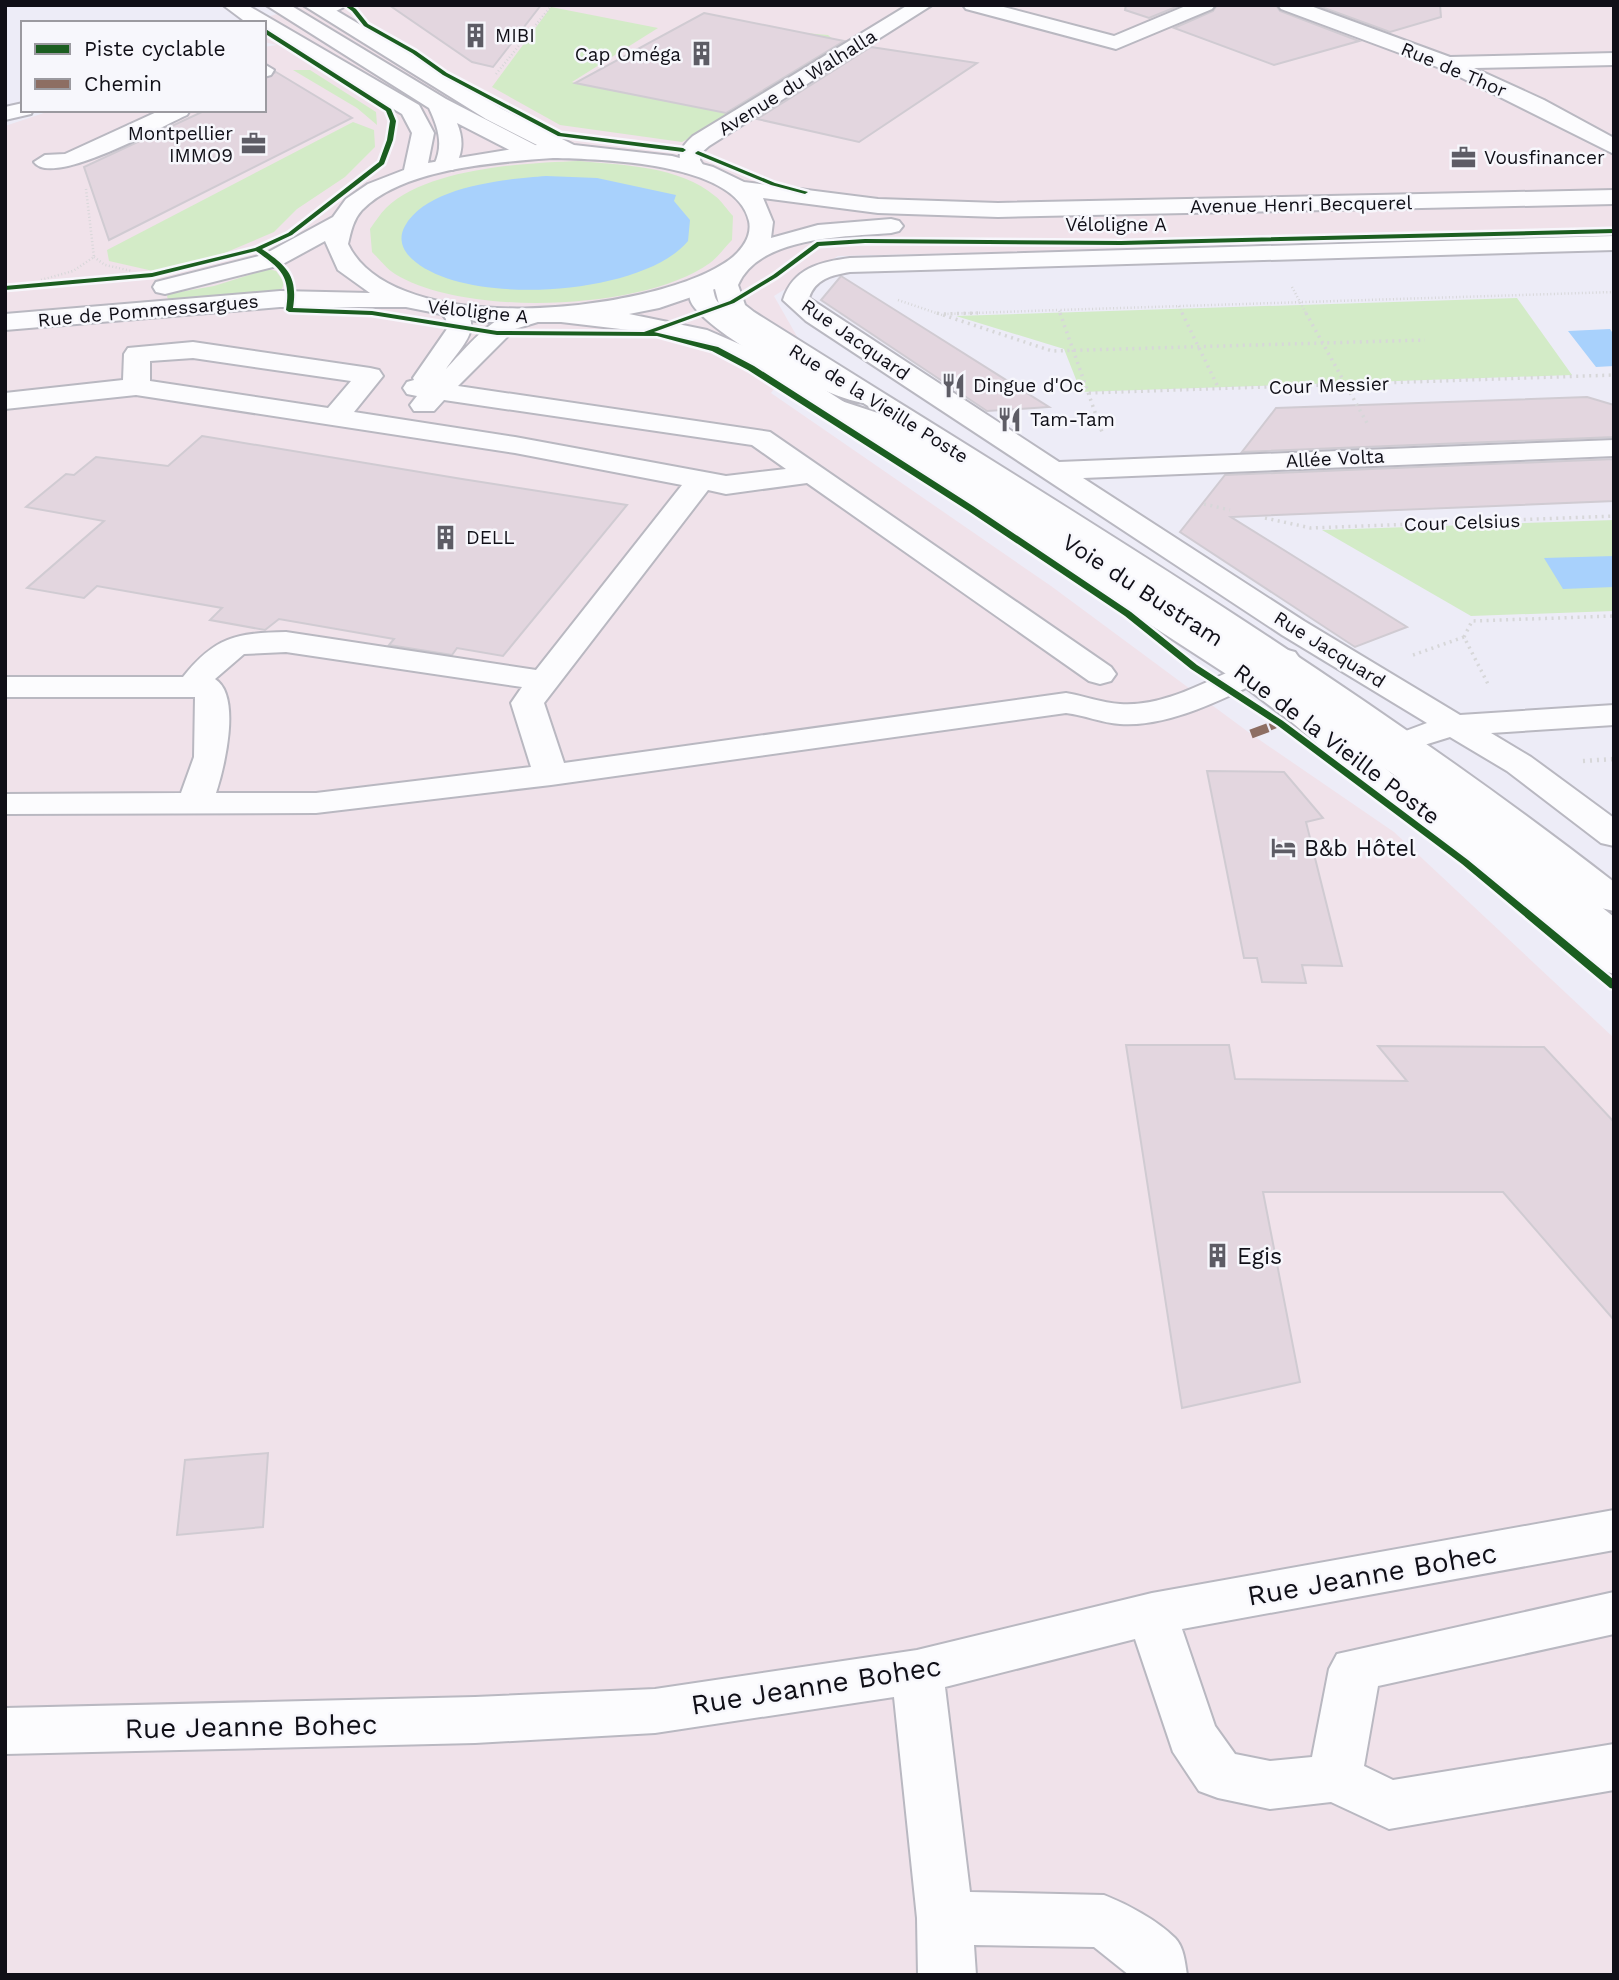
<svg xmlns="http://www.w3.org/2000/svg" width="1619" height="1980" viewBox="0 0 1619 1980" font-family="'Work Sans',sans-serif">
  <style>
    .commercial { fill: #f0e2ea }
    .green { fill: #d3ebc7 }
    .water { fill: #a8d1fc }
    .building { fill: #e3d6df; stroke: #d0cbd2; stroke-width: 2 }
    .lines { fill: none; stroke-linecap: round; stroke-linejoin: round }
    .minor-casing { stroke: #b9b8c1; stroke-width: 4 }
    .major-casing { stroke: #b9b8c1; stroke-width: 4 }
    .path-far2 { stroke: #d7d7d9; stroke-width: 2.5; stroke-dasharray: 1 2.5; stroke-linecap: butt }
    .path-far1 { stroke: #d7d7d9; stroke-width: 3.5; stroke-dasharray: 2 4.5; stroke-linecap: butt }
    .path { stroke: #d7d7d9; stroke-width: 4.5; stroke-dasharray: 2 5; stroke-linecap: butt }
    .minor { fill: #fcfcfe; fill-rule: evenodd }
    .major { fill: #fcfcfe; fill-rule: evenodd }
    .quiet-far1 { stroke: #8d6e63; stroke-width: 7; stroke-dasharray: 13 7; stroke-linecap: butt }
    .quiet { stroke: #8d6e63; stroke-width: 9; stroke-dasharray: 18 9; stroke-linecap: butt }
    .cycleway-casing { stroke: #f7f7fc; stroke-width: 5 }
    .cycleway { fill: #1b5e20; fill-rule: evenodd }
    .labels { text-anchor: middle; stroke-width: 5; stroke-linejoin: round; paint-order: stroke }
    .far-poi-label { font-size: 19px; fill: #100f17; stroke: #f7f7fc; text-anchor: start }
    .far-street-label { font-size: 19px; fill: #100f17; stroke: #f7f7fc }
    .street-label { font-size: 23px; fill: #100f17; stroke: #f7f7fc }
    .poi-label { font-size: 23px; fill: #100f17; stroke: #f7f7fc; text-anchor: start }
    .near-street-label { font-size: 28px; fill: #100f17; stroke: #f7f7fc }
  </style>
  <rect width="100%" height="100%" fill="#edecf7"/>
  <path class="commercial" d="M309 5H1614V238L838 256 774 296 803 347 771 393 1051 586 1251 734 1394 832 1614 1038V1975H5V126L53 110H264V47L277 45 264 42V23L256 20Z"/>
  <path class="green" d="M551 7 658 28 572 82 688 105 805 33 828 35 849 52 682 142 560 125 492 87Z
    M293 70H310L376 112 377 125 357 108Z
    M353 122 374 130 375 147 345 177 297 209 274 232 215 257 179 267 153 271 109 261 107 250Z
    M579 161C622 165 680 166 715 196 722 201 727 210 733 216L732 240C725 247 718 257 710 263 643 311 465 317 395 274 387 269 379 259 372 252L370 229C375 222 380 214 386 208 428 168 524 163 579 161Z
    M268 269 276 271 284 282 281 292 169 300 167 297 168 294 214 286Z
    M1517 298 1572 375 1081 392 1064 349 956 316Z
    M1614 520V611L1471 616 1322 530Z"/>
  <path class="water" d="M546 176 597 178 676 195 674 201 690 220 688 241C643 296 465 308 412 259 402 250 398 238 405 226 427 186 506 179 546 176Z
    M1610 329 1614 335V366L1596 367 1568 331Z
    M1614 556V587L1563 589 1544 558Z"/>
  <path class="building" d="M389 5H541L493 67 472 62Z
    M1126 5H1181L1149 18 1125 10Z
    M1217 5H1276L1280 11 1359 41 1274 65 1174 28 1213 11Z
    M1316 5H1440L1441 17 1390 32Z
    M704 13 844 41 726 113 575 83Z
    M871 47 977 63 859 142 757 119Z
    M276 72 352 118 109 240 84 167 206 110H264V79Z
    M841 276 911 320 1049 407 987 411 821 300Z
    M1587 397 1614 405V437L1242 452 1276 408Z
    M202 436 462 479 627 505 503 656 457 648 452 655 389 645 394 639 279 619 265 630 210 620 222 608 97 586 84 598 27 588 104 521 26 507 66 474 74 475 96 457 168 466Z
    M1614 459V501L1231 517 1407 627 1355 647 1180 532 1225 475Z
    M1207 771 1284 772 1323 818 1306 822 1342 966 1302 965 1306 983 1262 982 1257 958H1244Z
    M1126 1045H1229L1235 1079 1407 1081 1378 1046 1544 1047 1614 1122V1320L1503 1192H1263L1300 1382 1182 1408Z
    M268 1453 263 1527 177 1535 185 1460Z"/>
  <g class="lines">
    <defs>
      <path id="minor" d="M266 5H290L446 99 539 147 542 152 531 159 523 157 457 123C464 140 463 154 453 170H437L434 165C444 145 438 127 429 108Z
        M321 5H348L324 17 314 11Z
        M908 5H932L709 146 701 153 700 160 705 168 702 173H686C675 156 679 149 693 136Z
        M963 5H996L1114 36 1188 5H1215L1212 9 1116 49 966 9Z
        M1278 5H1308L1450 57 1614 53V65L1474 68 1544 100 1614 138V154L1448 71 1281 9Z
        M264 64 274 70 271 75 264 77Z
        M23 103V110H33L31 114 5 120V107Z
        M161 110H190L187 115C162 126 52 188 34 162L45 155 65 154Z
        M1614 236V250L850 272C832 275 815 279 809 298L1059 462 1614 440V456L1083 478 1304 621 1460 715 1614 705V725L1491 733 1531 757 1614 818V846L1601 843 1507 771 1450 737 1405 751 1614 917V947L1601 944 1397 777 1261 681C1218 701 1168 727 1120 724 1102 723 1084 715 1066 713L551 785 316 813 5 814V794L181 793 194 757 195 697H5V677H183C215 637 236 633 286 632L536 670 682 485 515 453 136 395 5 409V393L123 380 124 354 128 348 193 342 370 368 379 370 383 376 354 412 515 437 726 476 786 469 752 445 444 400 434 411H414L410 405 417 396 407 394 403 388 407 382 414 380 413 378 447 329 446 319 439 310 443 305H461C485 328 461 346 446 369 470 344 502 301 541 311L545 316 541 321 515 329 458 386 770 432 1111 667 1116 674 1111 681 1100 684 1089 681 807 483 726 494 708 490 544 703 564 763 1066 693C1084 696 1102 703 1120 704 1161 707 1202 684 1239 667L879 432 813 409 809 403 813 397 823 395 899 420 1265 656 1284 649 1295 652 1300 659 1287 670 1387 738 1427 723 1282 635 806 321 783 300C793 268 820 262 850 258ZM193 358 351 381 328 408 150 381V361ZM286 652 522 687 511 703 531 767 316 793H216C224 768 242 696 215 679L244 654Z
        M701 279 710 281C714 287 713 295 717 301 741 335 834 375 874 391L878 397 874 403C843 410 705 332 691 302 689 298 689 291 689 286L692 281Z
        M1614 1510V1550L1182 1629 1215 1726 1235 1754 1270 1761 1312 1757 1329 1669 1337 1654 1614 1592V1634L1378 1686 1364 1766 1393 1780 1614 1744V1790L1389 1829 1331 1802 1270 1809 1218 1798 1199 1791 1173 1752 1135 1639 945 1687 970 1892 1104 1895C1127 1904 1157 1920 1175 1938 1184 1947 1185 1963 1187 1975H1129L1094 1947 974 1945 976 1975H918L917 1918 894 1697 655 1733 475 1743 5 1754V1708L475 1697 655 1689 917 1650 1152 1593Z"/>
      <path id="major" d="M223 5H247L419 105 434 133 428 163 537 145 486 119 303 5H327L502 109 574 145 672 156 713 167 744 182 878 199 998 203 1614 190V204L998 217 878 213 763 198 773 222 771 238 818 225 891 219 899 221 903 226 899 231 891 233C845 237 759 236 738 285L745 305 754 312C1045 495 1342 671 1614 882V911L1601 908C1327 692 1030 510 736 322L720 308 715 289 659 308 629 314 707 330 783 363 1259 667 1318 710 1391 773 1480 832 1614 942V974L1601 970 1454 848 1367 787 1294 724 1237 681 765 375 714 350 646 332 561 322H481L406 307H280L5 330V314L280 291 370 293 338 270 325 241 281 265 165 294 156 292 153 287 156 282 263 255 333 217 346 199 368 184 404 170 412 133 402 114 264 32V23H247ZM553 158C601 159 736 162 749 221 753 239 737 256 723 264 648 312 394 341 348 244 351 231 353 220 362 210 403 168 498 162 553 158Z"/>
    </defs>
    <use href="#minor" class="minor-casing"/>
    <use href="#major" class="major-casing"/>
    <path class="path-far2" d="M496 74 552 5
      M94 257 105 265 132 271
      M41 280 73 271 94 257 86 189
      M1292 287 1307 315
      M898 300 942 315
      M1179 306 1183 315
      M944 314 1059 310
      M1061 315 1059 310 1614 292"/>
    <path class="path-far1" d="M937 313 1052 351 1425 340
      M1060 313 1102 432
      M1182 313 1219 389
      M1306 313 1367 423
      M944 314 978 313
      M1089 393 1614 375
      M1204 504 1230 510
      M1265 518 1311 528 1614 516
      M1464 637 1472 621 1614 616
      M1413 655 1464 637 1488 684"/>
    <path class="path" d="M1583 761 1614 759"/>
    <use href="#minor" class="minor"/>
    <use href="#major" class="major"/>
    <path class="quiet-far1" d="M1270 727 1280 723"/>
    <path class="quiet" d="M1251 734 1275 725"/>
    <defs>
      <path id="cycleway" d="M344 5H350L356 9 368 24 416 51 447 73 561 133 683 148 686 150 683 152 558 136 443 75 412 53 364 26 352 11Z
        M264 28 391 109 396 121 393 140 384 164 292 235 262 249C287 266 298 276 293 308L372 311 497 331 644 332 730 301 773 275 817 242 865 239 1121 241 1614 229V233L1121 245 865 243 819 246 777 277 734 303 654 332 718 347 754 366 973 506 1131 612 1197 665 1283 721 1468 860 1614 980V989L1610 988 1462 864 1277 725 1191 669 1125 616 967 510 748 370 712 351 657 336 497 335 372 315 289 312 286 310C291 277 282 269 256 251L152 277 5 290V286L152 273 255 248 288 233 379 162 387 140 390 121 386 111 264 33Z
        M698 151 775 183 808 192 805 194 771 185 696 154 695 153Z"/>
    </defs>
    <use href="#cycleway" class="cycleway-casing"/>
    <use href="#cycleway" class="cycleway"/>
  </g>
  <defs>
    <symbol id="building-bare" viewBox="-9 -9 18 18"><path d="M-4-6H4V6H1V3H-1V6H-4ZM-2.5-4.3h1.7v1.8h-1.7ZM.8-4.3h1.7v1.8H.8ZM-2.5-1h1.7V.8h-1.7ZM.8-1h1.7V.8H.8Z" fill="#5d5c65" stroke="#f7f7fc" stroke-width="2.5" paint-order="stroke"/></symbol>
    <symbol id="office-bare" viewBox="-9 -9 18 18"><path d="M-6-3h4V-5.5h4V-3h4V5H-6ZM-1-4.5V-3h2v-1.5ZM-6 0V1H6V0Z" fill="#5d5c65" stroke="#f7f7fc" stroke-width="2.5" paint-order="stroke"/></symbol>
    <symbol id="restaurant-bare" viewBox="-9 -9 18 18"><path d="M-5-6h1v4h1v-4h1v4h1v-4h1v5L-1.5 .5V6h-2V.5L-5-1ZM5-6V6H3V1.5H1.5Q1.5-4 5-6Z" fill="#5d5c65" stroke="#f7f7fc" stroke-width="2.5" paint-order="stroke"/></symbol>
    <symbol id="hotel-bare" viewBox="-9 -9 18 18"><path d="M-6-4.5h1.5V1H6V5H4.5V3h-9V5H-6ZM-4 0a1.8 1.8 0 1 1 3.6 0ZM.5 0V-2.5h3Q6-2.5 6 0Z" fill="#5d5c65" stroke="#f7f7fc" stroke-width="2.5" paint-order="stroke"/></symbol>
  </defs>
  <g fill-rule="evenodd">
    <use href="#building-bare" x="458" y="18" width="35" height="35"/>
    <use href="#building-bare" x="684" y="36" width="35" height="35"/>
    <use href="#office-bare" x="236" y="126" width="35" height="35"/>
    <use href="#office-bare" x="1446" y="140" width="35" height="35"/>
    <use href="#restaurant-bare" x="936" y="368" width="35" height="35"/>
    <use href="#restaurant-bare" x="992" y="402" width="35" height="35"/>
    <use href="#building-bare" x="428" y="520" width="35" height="35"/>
    <use href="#hotel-bare" x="1266" y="830" width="35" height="35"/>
    <use href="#building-bare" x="1200" y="1238" width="35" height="35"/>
  </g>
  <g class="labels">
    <g class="far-poi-label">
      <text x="495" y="42">MIBI</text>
      <text x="681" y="61" text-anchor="end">Cap Oméga</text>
      <text x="233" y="140" text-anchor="end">Montpellier<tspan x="233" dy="22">IMMO9</tspan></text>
      <text x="1484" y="164">Vousfinancer</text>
      <text x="973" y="392">Dingue d'Oc</text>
      <text x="1030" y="426">Tam-Tam</text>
      <text x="466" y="544">DELL</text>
    </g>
    <g class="far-street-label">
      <text transform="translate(1454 69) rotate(23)" y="7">Rue de Thor</text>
      <text transform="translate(797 82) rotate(-32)" y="7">Avenue du Walhalla</text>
      <text transform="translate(1301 204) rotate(-1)" y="7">Avenue Henri Becquerel</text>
      <text x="1116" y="231">Véloligne A</text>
      <text transform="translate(148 310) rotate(-5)" y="7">Rue de Pommessargues</text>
      <text transform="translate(478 311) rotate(6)" y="7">Véloligne A</text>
      <text transform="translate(856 339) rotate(35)" y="7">Rue Jacquard</text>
      <text transform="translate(1329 385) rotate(-2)" y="7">Cour Messier</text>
      <text transform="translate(879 403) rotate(32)" y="7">Rue de la Vieille Poste</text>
      <text transform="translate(1335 458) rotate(-3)" y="7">Allée Volta</text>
      <text transform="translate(1462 522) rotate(-2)" y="7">Cour Celsius</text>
      <text transform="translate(1330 649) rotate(32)" y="7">Rue Jacquard</text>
    </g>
    <g class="street-label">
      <text transform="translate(1143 590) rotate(33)" y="8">Voie du Bustram</text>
      <text transform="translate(1337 744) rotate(37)" y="8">Rue de la Vieille Poste</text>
    </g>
    <g class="poi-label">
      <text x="1304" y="856">B&amp;b Hôtel</text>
      <text x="1237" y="1264">Egis</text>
    </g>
    <g class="near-street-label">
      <text transform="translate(1372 1574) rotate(-10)" y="10">Rue Jeanne Bohec</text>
      <text transform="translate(816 1685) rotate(-9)" y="10">Rue Jeanne Bohec</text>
      <text transform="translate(251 1726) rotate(-1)" y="10">Rue Jeanne Bohec</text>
    </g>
  </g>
  <rect width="1619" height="1980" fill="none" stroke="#100f17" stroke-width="14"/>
  <rect x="21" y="21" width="245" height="91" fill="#f7f7fc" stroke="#9b9aa0" stroke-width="2"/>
  <rect x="35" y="44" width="35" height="10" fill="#1b5e20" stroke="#9b9aa0" stroke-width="2"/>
  <text x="84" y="56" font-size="21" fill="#100f17">Piste cyclable</text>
  <rect x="35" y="79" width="35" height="10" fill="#8d6e63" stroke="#9b9aa0" stroke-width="2"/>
  <text x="84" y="91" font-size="21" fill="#100f17">Chemin</text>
</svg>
